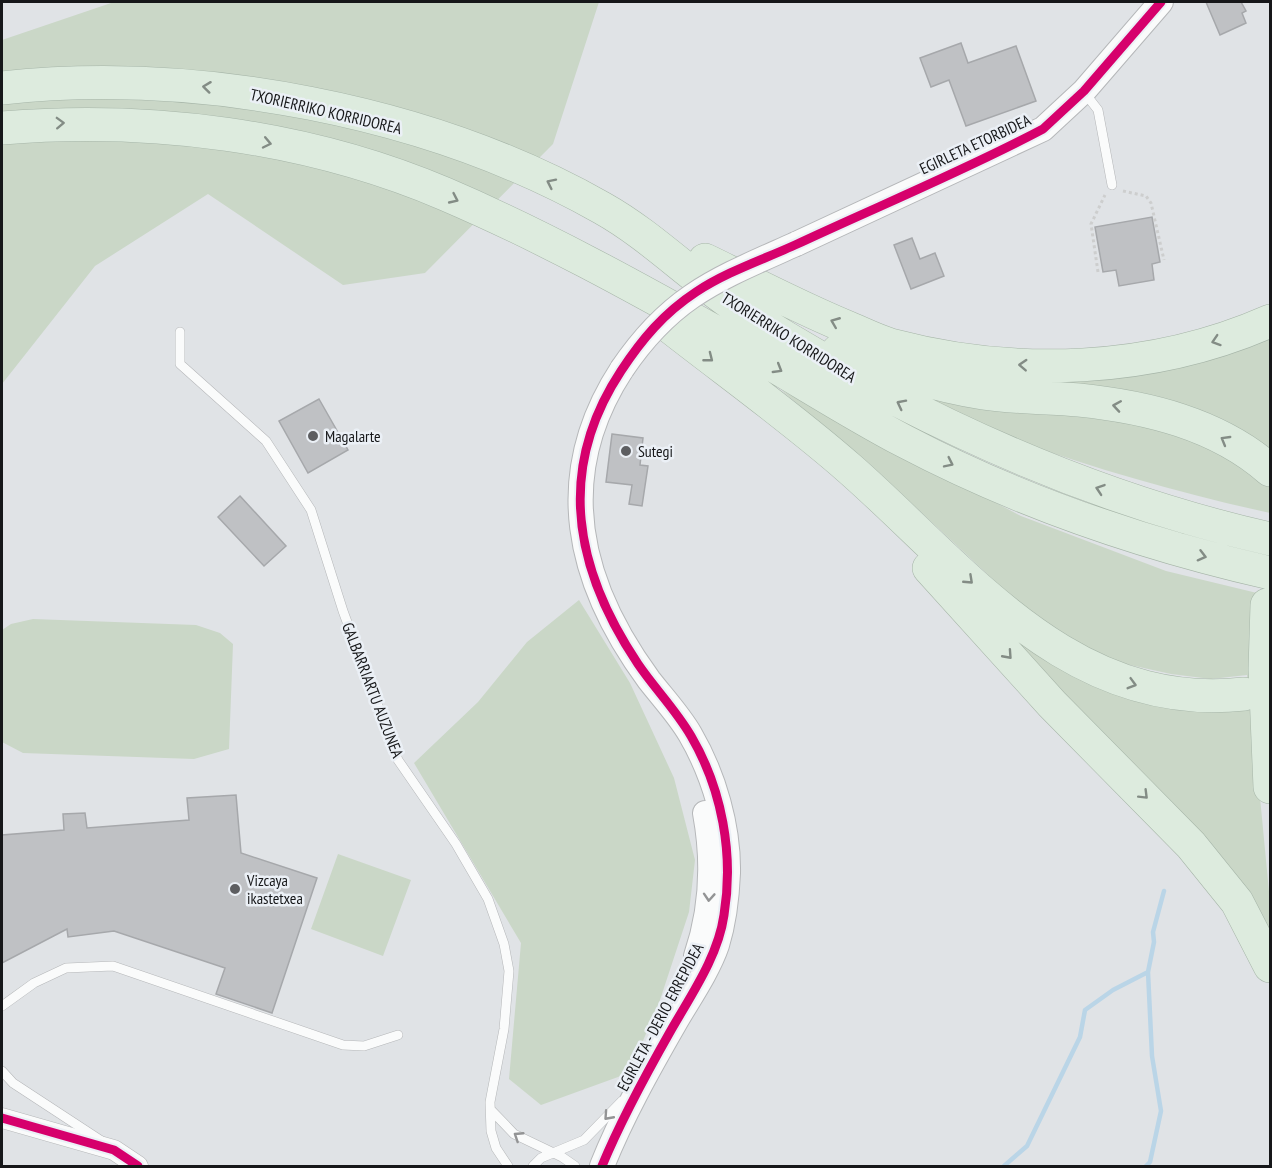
<svg xmlns="http://www.w3.org/2000/svg" width="1272" height="1168" viewBox="0 0 1272 1168" font-family="'PT Sans Narrow',sans-serif">
  <style>
    .green { fill: #cad7c7 }
    .lines { fill: none; stroke-linecap: round; stroke-linejoin: round }
    .stream { stroke: #bad5e7; stroke-width: 4.5 }
    .building { fill: #bfc1c4; stroke: #a6a8ab; stroke-width: 1.5 }
    .service-casing { stroke: #b5b7b9; stroke-width: 10 }
    .minor-casing { stroke: #b5b7b9; stroke-width: 21 }
    .tertiary-casing { stroke: #b5b7b9; stroke-width: 26 }
    .motorway-casing { stroke: #a6b5a8; stroke-width: 34 }
    .path { stroke: #cdcece; stroke-width: 3; stroke-dasharray: 3 3; stroke-linecap: butt }
    .service { stroke: #fafbfb; stroke-width: 9 }
    .minor { stroke: #fafbfb; stroke-width: 20 }
    .tertiary { stroke: #fafbfb; stroke-width: 24 }
    .motorway { stroke: #ddebde; stroke-width: 33 }
    .tertiary-bridge-casing { stroke: #b5b7b9; stroke-width: 26; stroke-linecap: butt }
    .tertiary-bridge { stroke: #fafbfb; stroke-width: 24 }
    .cycleway-casing { stroke: #ebf0f6; stroke-width: 13 }
    .cycleway { stroke: #d6006c; stroke-width: 9 }
    .oneway { stroke: #838c85 }
    .oneway2 { stroke: #939495 }
    .poi-dot { fill: #5d5e61; stroke: #ebf0f6; stroke-width: 2 }
    .labels { text-anchor: middle; stroke-width: 5; stroke-linejoin: round; paint-order: stroke }
    .street-label { font-size: 16px; fill: #161719; stroke: #ebf0f6 }
    .poi-label { font-size: 16px; fill: #161719; stroke: #ebf0f6; text-anchor: start }
  </style>
  <rect width="100%" height="100%" fill="#e0e3e6"/>
  <path class="green" d="M114 2H599L553 144 425 273 343 285 208 194 95 266 2 384V40Z
    M1270 334V458L923 362Z
    M903 388 1110 411 1194 435 1270 486V513C1176 492 1084 466 994 432 963 420 933 402 903 388Z
    M781 390 1021 516 1166 571 1257 593V766L1270 902V936L964 606 1035 644 1250 708 1247 675 1211 679 1171 674 1121 663 1080 645 1030 614 876 470Z
    M579 600 630 683 674 778 695 860 689 912 658 1006 629 1073 541 1105 509 1079 521 943 414 763 478 702 527 642Z
    M33 619 196 625 220 633 233 644 229 749 194 759 23 753 2 742V630L11 624Z
    M338 854 411 880 383 956 311 929Z"/>
  <g class="lines">
    <path class="stream" d="M1004 1166 1027 1146 1080 1037 1085 1010 1113 990 1148 972
      M1146 1166 1150 1162 1161 1111 1152 1056 1148 972 1154 942 1153 932 1164 891"/>
  </g>
  <path class="building" d="M1206 2H1241L1246 11 1242 13 1246 23 1220 35Z
    M961 43 968 63 1016 46 1036 101 966 126 949 80 931 87 920 58Z
    M1152 217 1160 262 1152 264 1154 280 1119 286 1116 270 1103 272 1095 227Z
    M912 238 920 259 935 253 944 276 911 289 894 245Z
    M319 399 348 450 308 473 279 421Z
    M612 434 643 438 640 465 648 466 642 506 629 504 632 485 606 482Z
    M240 496 286 546 264 566 218 517Z
    M236 795 241 853 317 878 272 1013 216 994 225 968 114 931 68 937 67 929 2 963V835L64 830 63 814 85 813 87 828 189 820 187 798Z"/>
  <g class="lines">
    <defs>
      <path id="service" d="M1084 92 1098 110 1112 185
        M180 332V364L266 441 311 510 343 611 398 760 456 844 488 899 504 944 509 971 504 1029 490 1102 491 1131 496 1148 508 1166
        M2 1006 34 983 66 968 113 966 343 1045 364 1046 398 1035
        M2 1071 13 1083 100 1140
        M491 1110 514 1134 562 1157 575 1166
        M533 1166 541 1158 584 1140 622 1101"/>
      <path id="minor" d="M2 1118 114 1150 138 1166"/>
      <path id="tertiary" d="M796 244 1043 129 1084 91 1161 2
        M696 956C712 909 714 862 705 813
        M602 1166C622 1116 649 1068 676 1021 690 997 708 971 717 945 724 922 727 898 728 873 729 827 714 775 690 734 679 715 663 698 649 680 577 582 552 476 622 369"/>
      <path id="motorway" d="M2 88C198 67 429 110 602 208 652 236 693 279 741 310 905 414 1080 496 1270 539
        M2 128C151 116 306 135 445 194 541 235 635 287 726 338 786 371 843 409 904 441 1020 502 1143 544 1270 573
        M705 260C753 283 800 308 849 328 863 334 877 341 891 345 1016 378 1152 373 1270 321
        M665 323C726 371 791 417 850 469 966 571 1070 713 1244 694
        M838 351C886 369 932 385 983 393 1015 398 1048 397 1079 400 1147 407 1218 424 1270 470
        M929 568 1052 704 1191 845 1237 902 1270 966
        M1267 605 1265 669 1270 787"/>
    </defs>
    <use href="#service" class="service-casing"/>
    <use href="#minor" class="minor-casing"/>
    <use href="#tertiary" class="tertiary-casing"/>
    <use href="#motorway" class="motorway-casing"/>
    <path class="path" d="M1123 191 1146 196 1151 203 1164 260
      M1098 272 1091 224 1105 195"/>
    <use href="#service" class="service"/>
    <use href="#minor" class="minor"/>
    <use href="#tertiary" class="tertiary"/>
    <use href="#motorway" class="motorway"/>
    <defs>
      <path id="tertiary-bridge" d="M622 369C672 295 718 279 796 244"/>
    </defs>
    <use href="#tertiary-bridge" class="tertiary-bridge-casing"/>
    <use href="#tertiary-bridge" class="tertiary-bridge"/>
    <defs>
      <path id="cycleway" d="M2 1118 114 1150 138 1166
        M602 1166C621 1120 645 1076 670 1032 691 995 718 957 724 915 734 854 722 789 691 736 676 710 655 689 638 664 575 570 555 471 621 371 642 339 664 313 696 292 726 272 762 260 795 245 876 207 964 171 1043 129L1084 91 1161 2"/>
    </defs>
    <use href="#cycleway" class="cycleway-casing"/>
    <use href="#cycleway" class="cycleway"/>
  </g>
  <defs><path id="oneway-chevron" d="M-2-3.5L2.5 0L-2 3.5" fill="none" stroke-width="1.6" stroke-linecap="round" stroke-linejoin="round" transform="scale(1.5)"/></defs>
  <g class="oneway">
    <use href="#oneway-chevron" transform="translate(207 87) rotate(-173)"/>
    <use href="#oneway-chevron" transform="translate(60 123) rotate(-2)"/>
    <use href="#oneway-chevron" transform="translate(267 143) rotate(12)"/>
    <use href="#oneway-chevron" transform="translate(551 183) rotate(-154)"/>
    <use href="#oneway-chevron" transform="translate(454 199) rotate(25)"/>
    <use href="#oneway-chevron" transform="translate(835 322) rotate(-158)"/>
    <use href="#oneway-chevron" transform="translate(1216 341) rotate(162)"/>
    <use href="#oneway-chevron" transform="translate(709 358) rotate(38)"/>
    <use href="#oneway-chevron" transform="translate(1023 365) rotate(-177)"/>
    <use href="#oneway-chevron" transform="translate(778 369) rotate(31)"/>
    <use href="#oneway-chevron" transform="translate(901 404) rotate(-153)"/>
    <use href="#oneway-chevron" transform="translate(1117 406) rotate(-171)"/>
    <use href="#oneway-chevron" transform="translate(1225 440) rotate(-150)"/>
    <use href="#oneway-chevron" transform="translate(949 463) rotate(26)"/>
    <use href="#oneway-chevron" transform="translate(1100 489) rotate(-161)"/>
    <use href="#oneway-chevron" transform="translate(1202 556) rotate(15)"/>
    <use href="#oneway-chevron" transform="translate(969 580) rotate(43)"/>
    <use href="#oneway-chevron" transform="translate(1008 655) rotate(48)"/>
    <use href="#oneway-chevron" transform="translate(1132 684) rotate(16)"/>
    <use href="#oneway-chevron" transform="translate(1144 795) rotate(45)"/>
  </g>
  <g class="oneway2">
    <use href="#oneway-chevron" transform="translate(709 897) rotate(94)"/>
    <use href="#oneway-chevron" transform="translate(608 1116) rotate(132)"/>
    <use href="#oneway-chevron" transform="translate(518 1136) rotate(-147)"/>
  </g>
  <g class="poi-dot">
    <circle cx="313" cy="436" r="6"/>
    <circle cx="626" cy="451" r="6"/>
    <circle cx="235" cy="889" r="6"/>
  </g>
  <g class="labels">
    <g class="street-label">
      <text transform="translate(326 111) rotate(13)" y="6">TXORIERRIKO KORRIDOREA</text>
      <text transform="translate(975 144) rotate(-25)" y="6">EGIRLETA ETORBIDEA</text>
      <text transform="translate(789 337) rotate(32)" y="6">TXORIERRIKO KORRIDOREA</text>
      <text transform="translate(373 690) rotate(69)" y="6">GALBARRIARTU AUZUNEA</text>
      <text transform="translate(660 1017) rotate(-62)" y="6">EGIRLETA - DERIO ERREPIDEA</text>
    </g>
    <g class="poi-label">
      <text x="325" y="442">Magalarte</text>
      <text x="638" y="457">Sutegi</text>
      <text x="247" y="886">Vizcaya<tspan x="247" dy="18">ikastetxea</tspan></text>
    </g>
  </g>
  <rect width="1272" height="1168" fill="none" stroke="#161719" stroke-width="6"/>
</svg>
